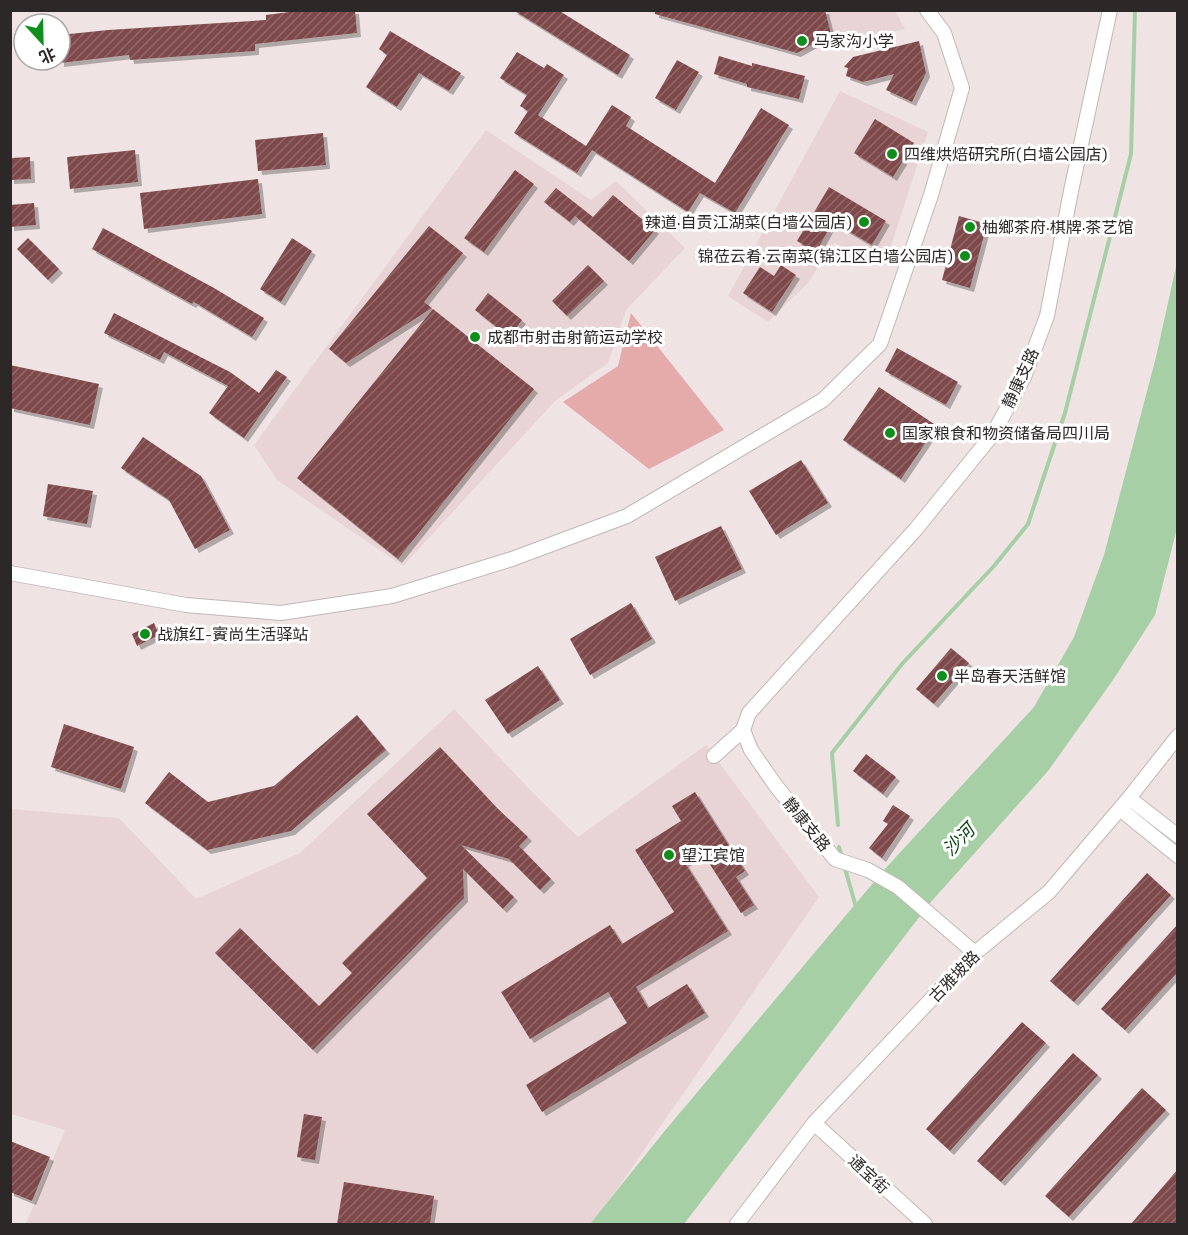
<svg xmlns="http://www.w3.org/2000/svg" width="1188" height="1235" viewBox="0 0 1188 1235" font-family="'Exo 2','Noto Sans SC',sans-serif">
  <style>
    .built { fill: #e8d4d4 }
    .green { fill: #e5aaaa }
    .water { fill: #a7cfa5 }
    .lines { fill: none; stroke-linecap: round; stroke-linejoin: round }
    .stream { stroke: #a7cfa5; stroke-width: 4 }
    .building { fill: url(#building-hatch); filter: url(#shadow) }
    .street-casing { stroke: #c2b7b7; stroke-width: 16 }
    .street { stroke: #fff; stroke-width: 14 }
    .poi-dot { fill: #0f8e1c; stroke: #fff; stroke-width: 2 }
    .labels { text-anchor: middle; stroke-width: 6; stroke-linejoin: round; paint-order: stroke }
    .poi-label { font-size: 16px; fill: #2d2828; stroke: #fff; text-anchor: start }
    .street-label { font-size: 16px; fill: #2d2828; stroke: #fff }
    .water-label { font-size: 18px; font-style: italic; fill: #09430c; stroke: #fff }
  </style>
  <defs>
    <pattern id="building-hatch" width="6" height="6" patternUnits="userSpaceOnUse" patternTransform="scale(1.5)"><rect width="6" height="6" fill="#7f4a4c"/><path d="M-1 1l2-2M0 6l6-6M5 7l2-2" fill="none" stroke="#8f6768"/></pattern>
    <filter id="shadow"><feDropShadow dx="4" dy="4" stdDeviation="0" flood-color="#0004"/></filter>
  </defs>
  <rect width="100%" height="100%" fill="#efe3e3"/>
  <path class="built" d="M643 11H895L905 29 797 53Z
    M840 91 928 132 885 265 834 243 807 284 768 322 728 296Z
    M486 130 591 200 616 181 685 248 626 310 608 363 555 401 403 566 277 480 254 445Z
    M454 709 530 790 578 837 706 745 819 897 613 1195 590 1224H26L65 1130 11 1114 10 809 119 818 196 899 300 853Z"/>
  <path class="green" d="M631 313 724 430 649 469 563 402 618 366Z"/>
  <path class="water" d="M1177 262V528L1155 615 1113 680 1048 771 930 903 684 1224H590L663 1133 884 870 1034 707 1074 637 1104 555 1156 357Z"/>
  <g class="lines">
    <path class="stream" d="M838 825 832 753 902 664 994 566 1028 524 1065 413 1131 154 1135 10
      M839 847 842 858
      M844 865 856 907"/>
  </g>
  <path class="building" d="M305 10H355L357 33 255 44V51L130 60 129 55 60 63V35L108 30 266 20V15Z
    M513 10H558L630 55 618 75Z
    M655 10H825L831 34 797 53 655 14Z
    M390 31 461 73 449 91 419 73 397 107 366 87 387 55 379 49Z
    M919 41 926 73 912 102 886 90 894 74 863 82 846 76 848 68 844 67 853 57Z
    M517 52 544 68 547 64 564 75 538 115 586 146 612 105 631 117 626 126 715 183 761 108 789 125 735 213 700 193 688 212 592 150 577 173 514 133 528 111 520 106 527 95 500 78Z
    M719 56 752 66V63L805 76 799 99 747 87V84L714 74Z
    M677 60 699 72 676 110 655 98Z
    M875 119 914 143 893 177 854 153Z
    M323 133 326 165 258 171 255 140Z
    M135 150 138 182 70 189 67 157Z
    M30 157 31 179 10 180V158Z
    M515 170 534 184 484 252 464 238Z
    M258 179 262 214 144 229 140 193Z
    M829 187 886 221 872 245 833 222 816 252 797 241Z
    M556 188 593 217 613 195 655 230 629 261 575 216 570 222 544 202Z
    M34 203 36 225 10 227V205Z
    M959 216 987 224 970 288 942 280Z
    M429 226 463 253 424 302 432 308 346 363 329 349Z
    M103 228 214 288 264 318 252 337 194 302 192 304 92 249Z
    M28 238 59 269 48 280 17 249Z
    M292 238 312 251 281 302 260 289Z
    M588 265 604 281 567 316 552 301Z
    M781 265 796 275 772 312 743 293 760 267 774 276Z
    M488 293 522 320 509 337 475 310Z
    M433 309 534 389 398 559 297 478Z
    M114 313 230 372 259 393 276 370 287 377 244 438 209 413 228 386 164 352 160 360 104 333Z
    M897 348 958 382 946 405 885 371Z
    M10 365 99 384 90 425 10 408Z
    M879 387 937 426 901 479 843 440Z
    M143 437 201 476 230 530 195 549 169 500 121 468Z
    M801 460 828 503 776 535 749 491Z
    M48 484 93 491 87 524 43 516Z
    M721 526 742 569 675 601 655 557Z
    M631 603 652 639 590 675 570 639Z
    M154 623 159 635 137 646 132 634Z
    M951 648 969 663 934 704 916 689Z
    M538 666 560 700 508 734 485 700Z
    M357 715 386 750 291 831 207 850 145 803 169 772 208 802 274 786Z
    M64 724 134 747 121 789 51 767Z
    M440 747 497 808 528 837 519 846 551 879 540 890 509 859 461 845 514 897 503 909 463 869 464 898 313 1050 215 953 240 928 319 1006 352 973 342 963 427 878 367 814Z
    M866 754 896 777 883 794 853 771Z
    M695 792 745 871 736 877 754 905 741 913 702 852 685 863 728 931 636 987 648 1008 687 984 705 1013 542 1112 526 1085 627 1023 608 992 530 1039 501 992 610 925 622 944 674 912 635 850 681 821 672 806Z
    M893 805 910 816 882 858 869 848 888 824 883 821Z
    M1147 873 1171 895 1074 1002 1050 981Z
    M1178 924V972L1125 1030 1101 1009Z
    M1022 1022 1046 1043 950 1151 926 1129Z
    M1073 1053 1098 1075 1001 1182 977 1161Z
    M1142 1088 1166 1110 1069 1217 1045 1196Z
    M304 1114 322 1117 315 1160 297 1157Z
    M10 1141 50 1157 32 1201 10 1192Z
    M1178 1169V1224H1131Z
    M344 1182 434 1196 430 1224H337Z"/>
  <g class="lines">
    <defs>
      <path id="street" d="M10 573 186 605 281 613 392 596 512 559 627 516 823 400 880 344 931 195 962 88 944 33 927 10
        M743 730 751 750 776 786 835 859 868 870 898 887 975 953
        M714 756 743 730 749 713 916 529 993 434 1024 377 1047 316 1071 191 1110 10
        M1129 798 1178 836
        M1120 809 1178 856
        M814 1123 925 1224
        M737 1224 814 1123 975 953 1049 892 1129 798 1178 736"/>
    </defs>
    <use href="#street" class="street-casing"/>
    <use href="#street" class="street"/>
  </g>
  <g class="poi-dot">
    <circle cx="802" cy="41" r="6"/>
    <circle cx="892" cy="154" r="6"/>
    <circle cx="864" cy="222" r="6"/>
    <circle cx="970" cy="227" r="6"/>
    <circle cx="965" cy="256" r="6"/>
    <circle cx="475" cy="337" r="6"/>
    <circle cx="890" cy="433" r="6"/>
    <circle cx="145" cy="634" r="6"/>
    <circle cx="942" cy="676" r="6"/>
    <circle cx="669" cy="855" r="6"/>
  </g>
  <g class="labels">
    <g class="poi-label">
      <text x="814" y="47">马家沟小学</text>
      <text x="904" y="160">四维烘焙研究所(白墙公园店)</text>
      <text x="852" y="228" text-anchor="end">辣道·自贡江湖菜(白墙公园店)</text>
      <text x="982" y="233">柚鄉茶府·棋牌·茶艺馆</text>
      <text x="953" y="262" text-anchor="end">锦莅云肴·云南菜(锦江区白墙公园店)</text>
      <text x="487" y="343">成都市射击射箭运动学校</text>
      <text x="902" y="439">国家粮食和物资储备局四川局</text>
      <text x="157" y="640">战旗红-賨尚生活驿站</text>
      <text x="954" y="682">半岛春天活鲜馆</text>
      <text x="681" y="861">望江宾馆</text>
    </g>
    <g class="street-label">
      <text transform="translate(1020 378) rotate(-65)" y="6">静康支路</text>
      <text transform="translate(807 824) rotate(51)" y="6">静康支路</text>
      <text transform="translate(954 976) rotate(-46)" y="6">古雅坡路</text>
      <text transform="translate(869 1174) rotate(43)" y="6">通宝街</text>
    </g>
    <g class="water-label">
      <text transform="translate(959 840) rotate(-46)" y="6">沙河</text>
    </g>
  </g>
  <rect width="1188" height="1235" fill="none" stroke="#2d2828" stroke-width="24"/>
  <g transform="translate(42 42) rotate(158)"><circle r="28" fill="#ffffff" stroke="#aba9a9" stroke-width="1.5"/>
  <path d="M0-4.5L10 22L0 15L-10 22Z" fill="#0f8e1c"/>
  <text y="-9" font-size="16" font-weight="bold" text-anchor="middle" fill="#2d2828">北</text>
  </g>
</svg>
